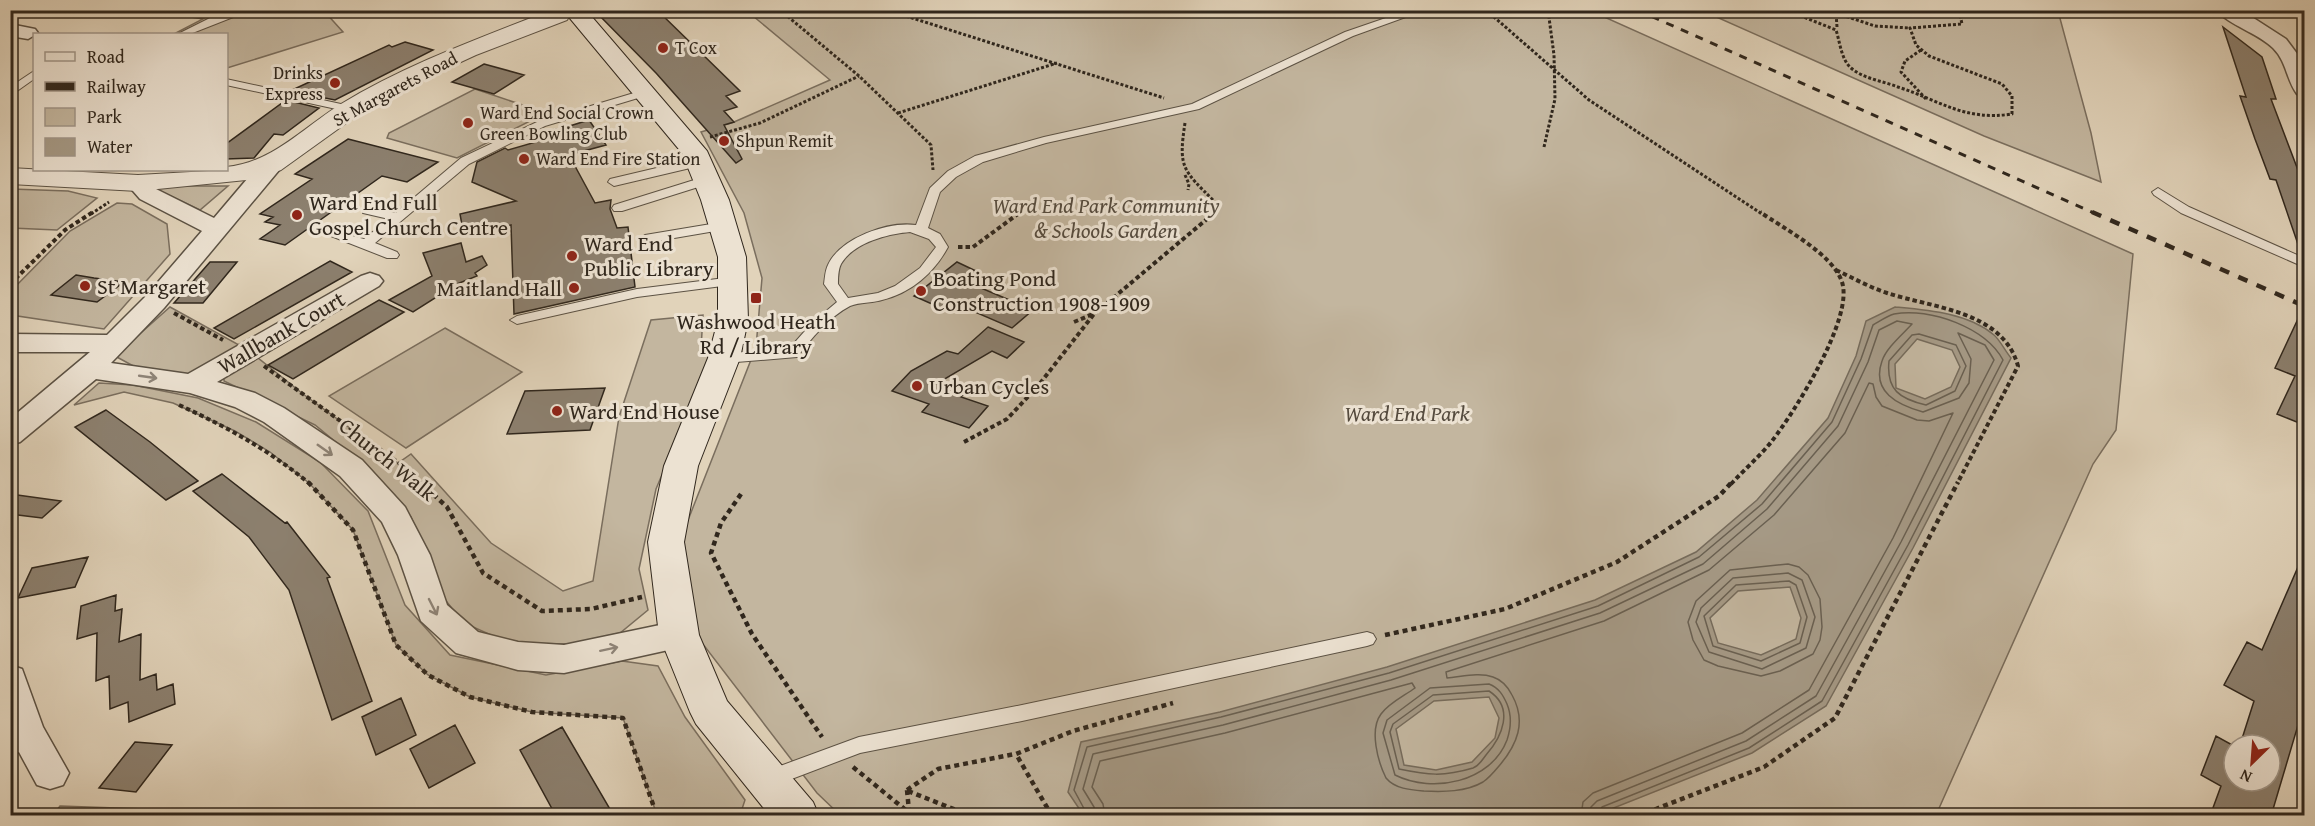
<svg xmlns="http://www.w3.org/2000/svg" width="2315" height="826" viewBox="0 0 2315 826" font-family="'Gentium Book Plus',serif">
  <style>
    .green { fill: #c3b69f; stroke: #7a6e5e; stroke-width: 1.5 }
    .water { fill: #a59985; stroke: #766b5b; stroke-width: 1.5; fill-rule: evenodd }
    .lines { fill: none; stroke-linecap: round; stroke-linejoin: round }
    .shore { stroke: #6a6051; stroke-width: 1.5 }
    .building { fill: #8c806f; stroke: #30271d; stroke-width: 1.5 }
    .service-casing { stroke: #5c5244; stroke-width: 2 }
    .minor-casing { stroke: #5c5244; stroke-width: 3 }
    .tertiary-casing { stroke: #5c5244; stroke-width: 2 }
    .secondary-casing { stroke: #30271d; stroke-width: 2 }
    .path-far2 { stroke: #30271d; stroke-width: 3; stroke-dasharray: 3 2; stroke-linecap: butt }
    .path-far1 { stroke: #30271d; stroke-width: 4; stroke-dasharray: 4.5 3; stroke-linecap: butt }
    .path { stroke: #30271d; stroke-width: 4.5; stroke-dasharray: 5 4; stroke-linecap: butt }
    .service { fill: #ece2d2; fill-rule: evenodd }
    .minor { fill: #ece2d2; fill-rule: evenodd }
    .tertiary { fill: #ece2d2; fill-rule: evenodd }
    .secondary { fill: #ece2d2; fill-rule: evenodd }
    .rail-far1 { stroke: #30271d; stroke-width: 3; stroke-dasharray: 8 8; stroke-linecap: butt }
    .rail { stroke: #30271d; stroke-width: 4.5; stroke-dasharray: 10 10; stroke-linecap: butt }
    .oneway { stroke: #8e8478 }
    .poi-dot { fill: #8f2418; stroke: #ece2d2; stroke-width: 2 }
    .labels { text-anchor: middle; stroke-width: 6; stroke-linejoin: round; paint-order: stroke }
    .far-poi-label { font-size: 18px; fill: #30271d; stroke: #ece2d2; text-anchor: start }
    .far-street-label { font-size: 18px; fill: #30271d; stroke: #ece2d2 }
    .poi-label { font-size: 22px; fill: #30271d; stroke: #ece2d2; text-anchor: start }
    .park-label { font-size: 22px; font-style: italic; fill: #554b3e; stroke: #ece2d2 }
    .street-label { font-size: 22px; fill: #30271d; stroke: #ece2d2 }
  </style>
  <rect width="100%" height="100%" fill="#e1d3ba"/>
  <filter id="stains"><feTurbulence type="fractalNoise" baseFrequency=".00333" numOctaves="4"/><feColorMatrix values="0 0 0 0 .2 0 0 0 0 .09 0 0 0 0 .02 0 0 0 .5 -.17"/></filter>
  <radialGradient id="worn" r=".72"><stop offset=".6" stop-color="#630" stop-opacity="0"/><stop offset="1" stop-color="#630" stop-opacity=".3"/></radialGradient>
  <path class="green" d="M154 11H324L343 32 227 68 226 34H174L203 19Z
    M747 11H1591L2133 254 2116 430 2093 464 1936 815H840L817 793 699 639 681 538 756 347 762 278 744 213 701 132 734 122 830 80Z
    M1703 11H2058L2091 133 2101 182 1984 136Z
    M475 89 546 113 457 158 387 138 389 133Z
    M163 186H228L200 210 156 189Z
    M11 189 68 191 97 198 57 230 11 228Z
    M117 203 132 204 167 224 170 254 104 329 11 315 10 292 70 231Z
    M170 307 239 345 188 376 137 368 115 356Z
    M703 315 701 349 713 354 656 489 639 569 648 610 620 633 570 644 509 643 464 623 442 596 411 517 378 477 315 425 224 381V374L253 354 303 394 398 463 411 454 491 543 563 591 593 581 619 417 651 320Z
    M445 328 522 372 406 448 329 396Z
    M99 383 133 385 198 398 256 422 320 462 368 511 405 605 450 655 546 675 622 661 658 666 685 717 745 800 740 815H657L623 718 532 712 470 697 428 675 396 645 353 530 309 483 270 452 235 431 173 403 124 392 74 405Z
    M60 806 172 810 168 816 53 815Z"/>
  <path class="water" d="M1895 307C1927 310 1968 313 1994 335 2000 340 2005 351 2011 358L1913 548 1826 706 1752 753 1596 815 1084 816 1068 792 1081 742 1220 712 1387 667 1595 600 1696 552 1757 500 1828 418 1856 356 1866 321ZM1917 339 1952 350 1960 367 1951 387 1925 399 1896 388 1895 364ZM1790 587 1801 618 1796 639 1761 655 1718 643 1710 618 1738 591ZM1489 697 1499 718 1495 738 1472 762 1436 770 1404 765 1396 729 1434 701Z"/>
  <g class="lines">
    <path class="shore" d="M1919 334 1956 345 1966 366 1955 391 1926 405C1900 399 1886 390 1889 361L1912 335Z
      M1788 564 1799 567 1808 575 1820 599 1822 627 1820 640 1813 654 1780 671 1761 676 1718 666 1704 660 1693 640 1688 622 1696 601 1730 570Z
      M1788 573 1802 580 1815 617 1806 648 1762 669 1709 652 1696 622 1701 608 1733 578Z
      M1789 581 1796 585 1807 617 1800 643 1761 661 1713 646 1704 616 1736 585Z
      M1489 684C1499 688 1503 695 1507 704 1512 716 1511 728 1507 740 1491 782 1433 794 1395 775L1383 733 1387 720 1430 688Z
      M1489 691C1515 708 1502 737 1486 755 1482 760 1479 766 1473 768 1443 777 1428 775 1399 769L1390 732 1393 724 1433 695Z
      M1088 816 1074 790 1087 747 1221 717 1389 673 1598 606 1699 557 1762 504 1832 422 1861 359 1873 325C1880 321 1887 316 1894 314 1930 307 1986 328 2003 360L1908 545 1822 701 1749 748 1602 807 1597 816
      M1096 816 1094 807 1083 789 1093 754 1223 725 1391 680 1600 613 1703 564 1767 509 1838 426 1868 362 1879 330 1897 321 1912 324C1903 334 1886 348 1882 361 1871 392 1898 405 1923 412L1959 398 1969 383 1971 359 1958 333 1985 345 1994 360 1901 542 1816 696 1746 741 1597 801 1591 807 1590 816
      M1105 816 1103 804 1092 787 1100 761 1225 733 1412 683 1415 688C1404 696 1389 703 1381 714 1369 730 1378 762 1386 778 1395 789 1411 790 1424 791 1443 792 1466 792 1483 782 1489 778 1494 772 1499 766 1517 745 1527 722 1512 695 1508 687 1502 680 1493 677 1479 672 1461 677 1447 678L1446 672 1604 621 1709 570 1774 515 1845 433 1869 383 1873 384 1876 397 1882 406 1917 420 1929 421 1953 413 1893 538 1809 690 1742 733 1593 793 1583 802 1581 816"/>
  </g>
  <path class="building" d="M594 10H657L740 91 726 96 737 107 724 111 734 122 724 125 742 159 736 163 656 73Z
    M2223 27 2262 57 2276 99H2271L2304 186V252L2301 253 2276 180 2270 179 2255 139 2240 96 2246 97Z
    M405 42 433 50 335 100 290 91 389 45 392 47Z
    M484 64 524 75 494 94 452 82Z
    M286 100 319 108 283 135 274 134 254 158 226 159V144Z
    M589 120 606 145 569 155 595 203 611 200 610 209 617 228 628 227 635 287 514 314 511 225 464 236 460 214 516 201 472 182 477 162 505 148 508 150 543 140 545 130 560 129Z
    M348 139 438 162 407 182 382 176 285 245 260 239 280 225 265 222 273 217 260 214 312 179 295 174Z
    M461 243 466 262 482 256 487 265 475 273 477 276 457 284 413 312 389 300 432 276 423 253Z
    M330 261 352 272 234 339 214 328Z
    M210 262H237L203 303H174Z
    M957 262 978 272 973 276 987 282 981 288 1033 310 1012 328 952 302 943 309 914 296Z
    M76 275 94 278 124 282 97 302 51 295Z
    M379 300 404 312 293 379 268 365Z
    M2304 306V425L2277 414 2295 376 2275 368Z
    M988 327 1024 342 1007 358 992 351 941 381 967 391 961 397 988 406 969 428 922 412 929 404 892 391 911 371 947 351 958 354Z
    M605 388 590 430 507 434 525 391Z
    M106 410 150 442 198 481 166 500 75 427Z
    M222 474 285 523 287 522 330 577 327 578 372 701 332 720 289 590 249 537 193 491Z
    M10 494 61 501 42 518 10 514Z
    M2304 553V705L2271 816H2210L2221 786 2201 775 2216 736 2234 746V781H2270V745H2240L2254 701 2224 685 2247 642 2262 650Z
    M88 557 75 587 18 598 32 568Z
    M116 595 115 611 122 609 119 642 141 634 140 680 156 674 157 690 173 684 175 704 129 722 128 702 110 709 109 676 96 681 97 633 77 639 81 606Z
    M401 698 416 735 376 755 362 717Z
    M455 725 475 763 429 788 410 749Z
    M562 727 614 816H556L520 750Z
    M135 742 172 745 136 792 99 788Z"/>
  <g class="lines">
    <defs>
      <path id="service" d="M235 10 246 12 190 34H178L216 15Z
        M1409 10H1425L1353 36 1199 109 1046 143 983 162 956 177 940 192 928 228 940 234 948 247C934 273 911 293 882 300 872 303 860 302 850 306 829 317 811 339 797 357L724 363 717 358 724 353 788 350 812 323 837 302 824 284C825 278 825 271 828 265 840 238 888 221 916 225L930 188 948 171 975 156 1044 137 1192 104 1345 32ZM910 232 929 239 936 247 920 268 895 286 878 293 848 298 838 284C838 278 838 270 841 264 854 242 888 234 910 232Z
        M2108 10H2120L2111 16 2106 13Z
        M34 71V79L10 96V87Z
        M226 79 350 106 356 109 350 112 226 85Z
        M644 90 650 93 648 95 545 126 469 164 375 243 397 252 399 255 397 258H387L331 236 337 232 364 239 389 219 363 213V207L396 213 461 158 537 122Z
        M699 158 705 162 703 165 614 186 608 182 610 179Z
        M707 176 711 177V183L622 211H614L612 208 614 205Z
        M2158 188 2189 207 2304 258V267L2181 213 2154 195 2152 192Z
        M723 222 729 226 727 229 645 243 639 239 645 235Z
        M733 277 740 281 738 284 637 297 517 324 510 320 517 316 637 289Z
        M1367 632 1373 634 1376 639 1373 644 1367 646 1022 721 860 753 768 788 761 785 758 779 761 773 859 737 1022 705Z"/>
      <path id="minor" d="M2217 10H2241L2286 39 2304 63V96L2297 94C2286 79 2287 62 2273 48 2258 33 2228 25 2217 10Z
        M10 24 35 29 38 33 28 39 10 36Z
        M272 157 280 159 283 164 280 169 164 308 111 363 188 374 361 276 370 273 379 276 383 281 379 286 217 382 255 393 284 408 362 460 405 507 430 555 447 605 478 632 518 642 564 645 679 621 691 625 696 635 691 645 564 673 518 670 456 653 421 621 398 555 382 522 340 476 264 422 235 407 190 393 96 379 20 442 10 445V419L90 352H10V334L107 335 146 296 202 231 140 199 126 183 130 178H146L156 189 214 218 264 159Z
        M10 665 22 669 43 727 69 773 63 785 50 789 37 785 19 752 10 755Z"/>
      <path id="tertiary" d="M551 10H567L570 15 567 20 476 55 422 80 359 114 281 170 256 179 138 191 10 184V168L138 175 226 170V167C272 163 304 127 341 104 407 64 480 38 551 10Z"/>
      <path id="secondary" d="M563 10H586L707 151 729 200 746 257 748 320 740 358 698 466 684 542 699 635 727 701 813 802 819 816H770L696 724 690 712 659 635 648 542 664 466 708 358 718 320V257L701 200 682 153Z"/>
    </defs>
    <use href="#service" class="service-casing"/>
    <use href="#minor" class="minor-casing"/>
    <use href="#tertiary" class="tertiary-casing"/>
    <use href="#secondary" class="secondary-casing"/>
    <path class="path-far2" d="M780 10 859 76 931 145 933 170
      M887 10 1164 98
      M1486 10 1589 100 1762 214
      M1786 10 1836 30C1840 42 1841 59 1851 68 1864 79 1883 81 1898 87 1941 101 1964 121 2012 114V96L2002 84 1929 56 1916 45 1910 28 1962 24 1959 10
      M1837 27 1836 13 1875 26 1910 28
      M1921 50 1905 61 1901 72 1926 99
      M898 113 1057 63
      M1185 123C1178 168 1183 170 1214 201L1209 214
      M710 137 760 123 859 76
      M1544 147 1555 99 1554 55 1548 10
      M1185 175 1189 184 1188 190
      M91 214 109 202"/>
    <path class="path-far1" d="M958 247H973L1018 214
      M1836 270C1853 278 1869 287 1887 293 1933 308 2003 311 2018 366L1957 484
      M10 284 65 230 93 212
      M174 313 223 340
      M1074 322 1093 314
      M264 366 399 463 422 484
      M179 405C227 427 269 450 310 484
      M964 442 1007 419 1038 386 1094 314 1207 219 1210 212
      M1731 484C1744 470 1760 456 1772 441 1795 411 1854 318 1842 282 1833 254 1783 228 1760 212"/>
    <path class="path" d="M308 482 353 530 396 645 428 675 470 697 532 712 623 718 657 816
      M420 482 447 507 483 573 542 611 591 609 642 597
      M741 494 721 523 711 553 752 634 822 737
      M1385 635 1505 609 1617 562 1719 496 1732 482
      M853 767 913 816
      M907 790 938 769 1015 754
      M907 790 909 811
      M908 791 971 816
      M1052 816 1016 754 1073 731 1173 703
      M1638 816 1764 767 1835 718 1958 482"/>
    <use href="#service" class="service"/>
    <use href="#minor" class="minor"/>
    <use href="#tertiary" class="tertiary"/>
    <use href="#secondary" class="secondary"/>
    <path class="rail-far1" d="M1637 10 2096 214"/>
    <path class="rail" d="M2092 212 2304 306"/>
  </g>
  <defs><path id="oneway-shaft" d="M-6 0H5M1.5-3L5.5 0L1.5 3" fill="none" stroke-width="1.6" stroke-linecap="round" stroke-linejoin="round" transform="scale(1.5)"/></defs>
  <g class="oneway">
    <use href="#oneway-shaft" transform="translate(148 377) rotate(8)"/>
    <use href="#oneway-shaft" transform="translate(325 450) rotate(35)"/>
    <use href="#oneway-shaft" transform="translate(433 607) rotate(63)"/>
    <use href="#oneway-shaft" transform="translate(609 649) rotate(-12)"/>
  </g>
  <g class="poi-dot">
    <circle cx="663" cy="48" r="6"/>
    <circle cx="335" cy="83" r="6"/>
    <circle cx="468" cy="123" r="6"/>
    <circle cx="724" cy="141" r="6"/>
    <circle cx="524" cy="159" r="6"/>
    <circle cx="297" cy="215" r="6"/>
    <circle cx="572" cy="256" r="6"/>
    <circle cx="85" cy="286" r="6"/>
    <circle cx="574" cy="288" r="6"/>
    <circle cx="921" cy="291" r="6"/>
    <rect x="750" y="292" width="12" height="12" rx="3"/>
    <circle cx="917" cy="386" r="6"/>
    <circle cx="557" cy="411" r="6"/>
  </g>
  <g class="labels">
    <g class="far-poi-label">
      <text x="675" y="54">T Cox</text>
      <text x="323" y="79" text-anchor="end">Drinks<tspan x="323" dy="21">Express</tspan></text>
      <text x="480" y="119">Ward End Social Crown<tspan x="480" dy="21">Green Bowling Club</tspan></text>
      <text x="736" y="147">Shpun Remit</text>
      <text x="536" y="165">Ward End Fire Station</text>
    </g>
    <g class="far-street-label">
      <text transform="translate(395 89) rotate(-28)" y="6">St Margarets Road</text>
    </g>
    <g class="poi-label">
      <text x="309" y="210">Ward End Full<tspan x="309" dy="25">Gospel Church Centre</tspan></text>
      <text x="584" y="251">Ward End<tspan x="584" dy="25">Public Library</tspan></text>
      <text x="933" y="286">Boating Pond<tspan x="933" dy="25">Construction 1908-1909</tspan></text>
      <text x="97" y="294">St Margaret</text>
      <text x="562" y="296" text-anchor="end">Maitland Hall</text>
      <text x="756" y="329" text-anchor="middle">Washwood Heath<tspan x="756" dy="25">Rd / Library</tspan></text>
      <text x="929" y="394">Urban Cycles</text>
      <text x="569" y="419">Ward End House</text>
    </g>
    <g class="park-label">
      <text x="1106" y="213">Ward End Park Community<tspan x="1106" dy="25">&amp; Schools Garden</tspan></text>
      <text x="1407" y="421">Ward End Park</text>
    </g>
    <g class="street-label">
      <text transform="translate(281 332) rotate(-30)" y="8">Wallbank Court</text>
      <text transform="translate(388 459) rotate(39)" y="8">Church Walk</text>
    </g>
  </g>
  <rect width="2315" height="826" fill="none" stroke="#e1d3ba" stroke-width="36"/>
  <rect x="12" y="12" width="2291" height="802" fill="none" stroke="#30271d" stroke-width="3"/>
  <rect x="18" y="18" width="2279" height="790" fill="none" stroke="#30271d" stroke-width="1.5"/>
  <rect x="33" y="33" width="195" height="138" fill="#ece2d2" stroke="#a1978a" stroke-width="1.5"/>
  <rect x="45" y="52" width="30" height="9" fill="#ece2d2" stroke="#a1978a" stroke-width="1.5"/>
  <text x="87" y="63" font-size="18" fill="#30271d">Road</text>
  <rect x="45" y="82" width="30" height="9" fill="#30271d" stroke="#a1978a" stroke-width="1.5"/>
  <text x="87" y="93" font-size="18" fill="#30271d">Railway</text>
  <rect x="45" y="108" width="30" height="18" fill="#c3b69f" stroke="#a1978a" stroke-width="1.5"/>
  <text x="87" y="123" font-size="18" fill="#30271d">Park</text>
  <rect x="45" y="138" width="30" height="18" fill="#a59985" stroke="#a1978a" stroke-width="1.5"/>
  <text x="87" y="153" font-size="18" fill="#30271d">Water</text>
  <g transform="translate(2252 763) rotate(205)"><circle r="28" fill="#ece2d2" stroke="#a1978a" stroke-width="1.5"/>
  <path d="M0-4.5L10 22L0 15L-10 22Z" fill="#8f2418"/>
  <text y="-9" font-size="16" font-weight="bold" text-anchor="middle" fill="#30271d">N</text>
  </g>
  <rect width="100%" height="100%" filter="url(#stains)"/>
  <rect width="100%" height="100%" fill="url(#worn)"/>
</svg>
